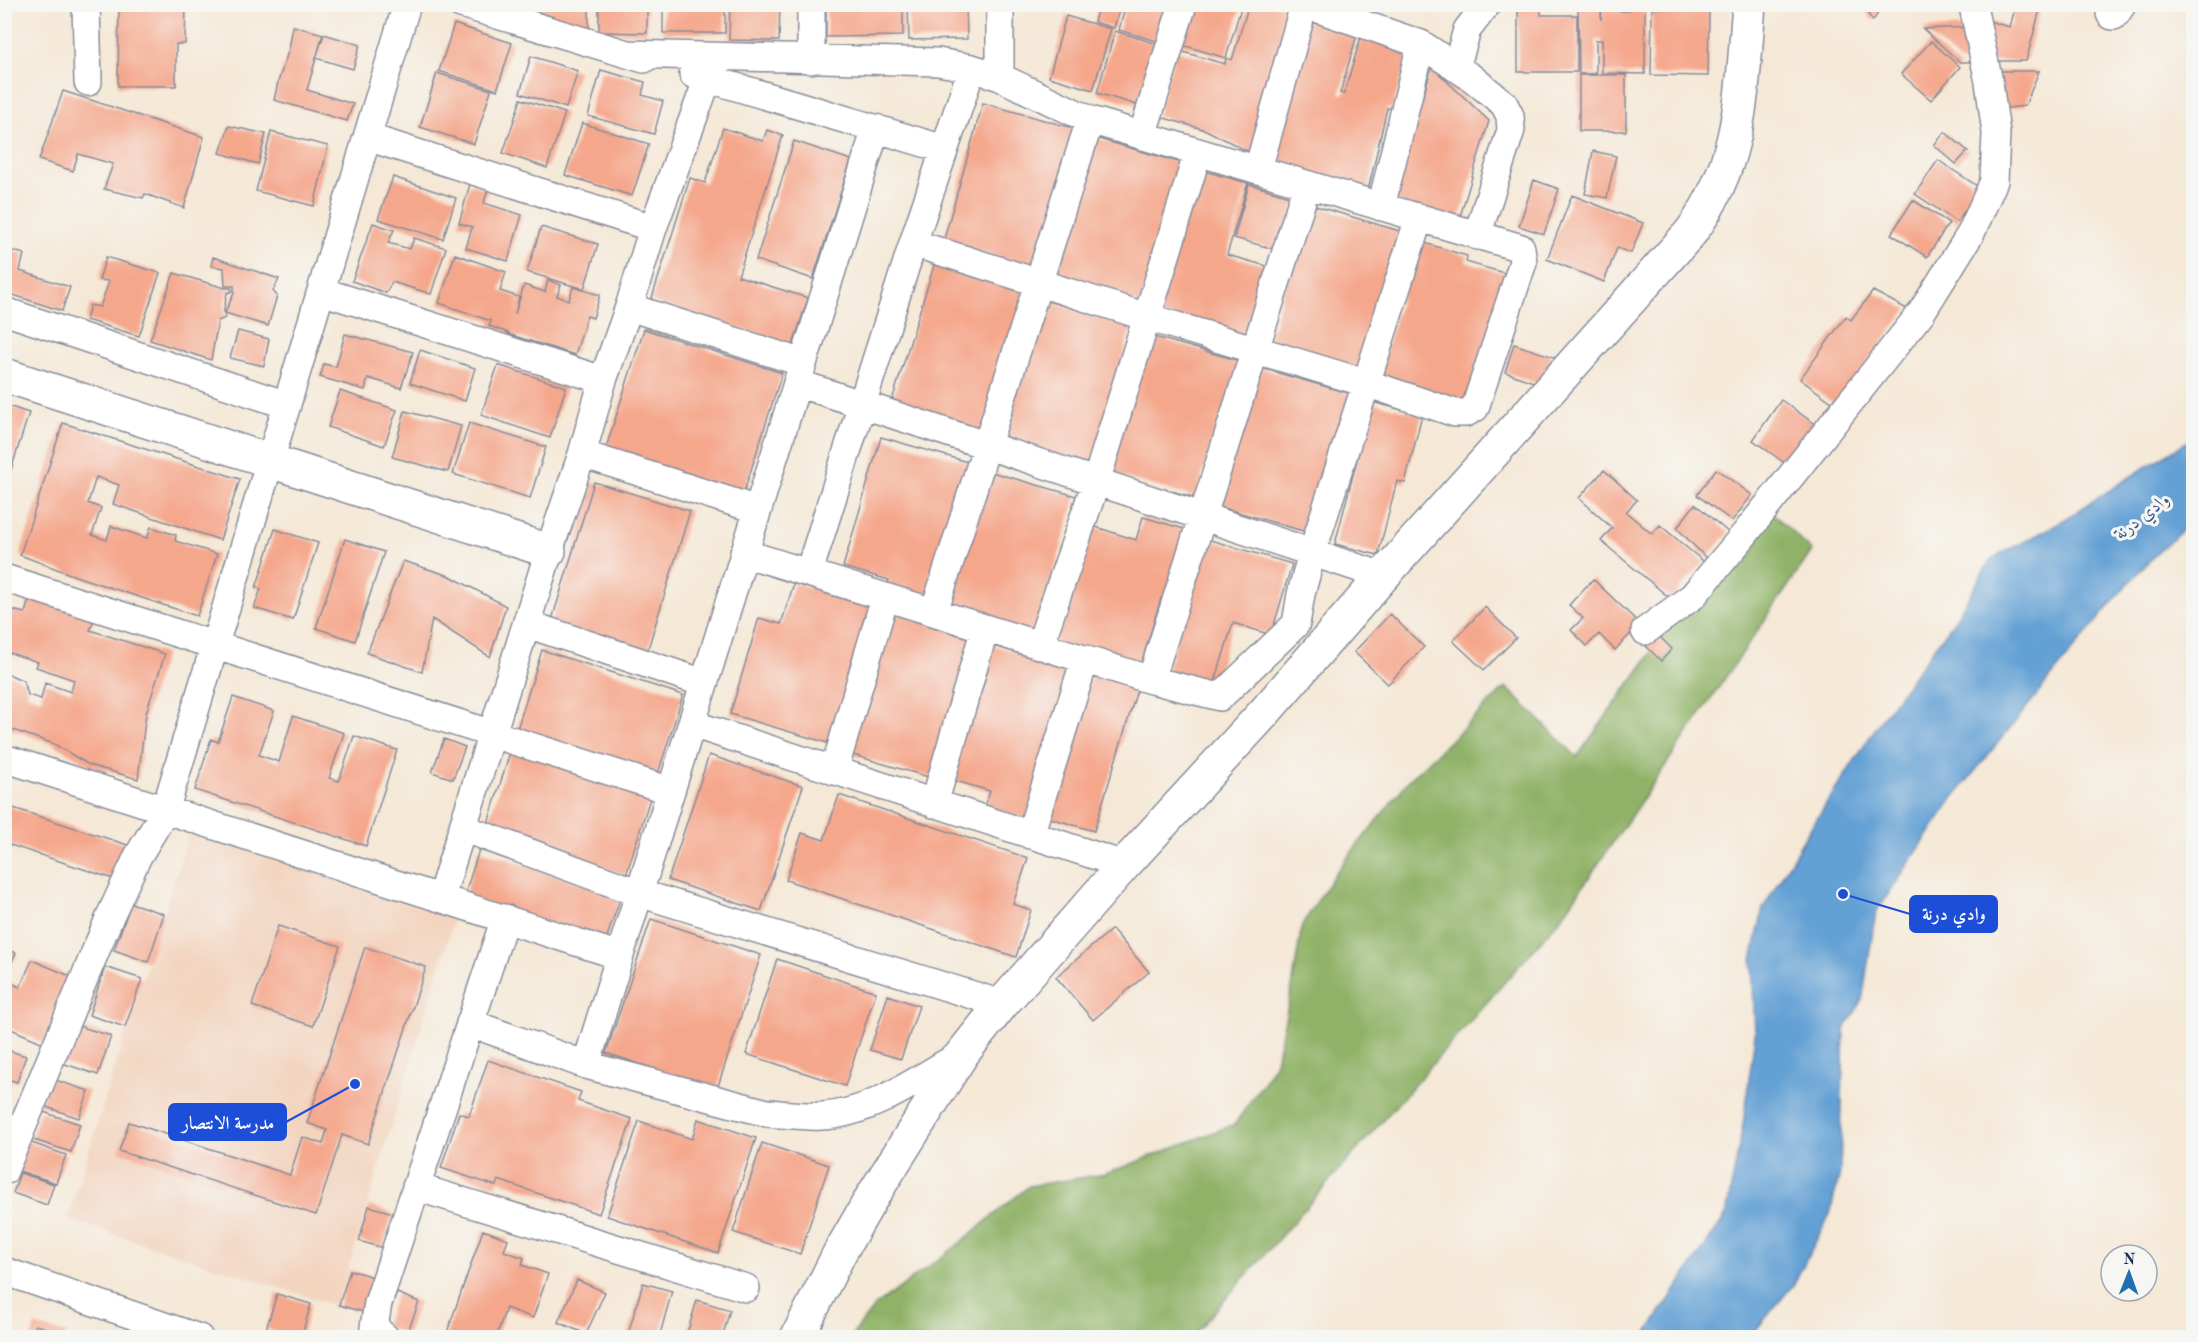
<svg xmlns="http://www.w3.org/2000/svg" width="2198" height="1342" viewBox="0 0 2198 1342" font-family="'Old Standard TT',Amiri,serif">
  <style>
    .built { fill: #f3d4bf }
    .forest { fill: #90b267; stroke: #567062; stroke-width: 1.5 }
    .water { fill: #64a0d4; stroke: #406899; stroke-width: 1.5 }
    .building { fill: #f5a78c }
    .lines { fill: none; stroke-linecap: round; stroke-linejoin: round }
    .minor-casing { stroke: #888c9a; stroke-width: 30 }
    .tertiary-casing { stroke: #888c9a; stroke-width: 36 }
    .minor { stroke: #fff; stroke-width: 27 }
    .tertiary { stroke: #fff; stroke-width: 33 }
    .labels { text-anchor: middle; stroke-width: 6; stroke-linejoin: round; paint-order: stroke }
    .water-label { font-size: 18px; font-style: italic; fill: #355787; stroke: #f6f6f2 }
    .leader { fill: none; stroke: #1d4ed8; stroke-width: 2 }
    .callout-dot { fill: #1d4ed8; stroke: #f6f6f2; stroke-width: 2 }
    .callout { fill: #1d4ed8; stroke: #1d4ed8; stroke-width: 2 }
    .callout-label { font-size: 18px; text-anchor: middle; font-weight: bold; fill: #fff }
  </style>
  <rect width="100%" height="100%" fill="#f6f6f2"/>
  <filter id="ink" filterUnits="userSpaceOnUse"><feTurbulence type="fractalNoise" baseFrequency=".0167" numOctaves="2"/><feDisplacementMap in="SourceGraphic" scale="12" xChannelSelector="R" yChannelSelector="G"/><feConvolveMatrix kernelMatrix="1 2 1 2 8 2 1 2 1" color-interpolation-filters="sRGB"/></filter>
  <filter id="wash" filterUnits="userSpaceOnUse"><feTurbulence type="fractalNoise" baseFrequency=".008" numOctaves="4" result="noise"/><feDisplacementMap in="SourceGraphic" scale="24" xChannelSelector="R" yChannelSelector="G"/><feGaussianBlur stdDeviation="1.35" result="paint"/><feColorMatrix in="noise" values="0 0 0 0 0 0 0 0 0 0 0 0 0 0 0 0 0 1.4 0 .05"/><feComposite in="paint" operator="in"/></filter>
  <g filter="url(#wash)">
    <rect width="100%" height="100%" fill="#f5e8d6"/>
    <path class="built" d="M190 830 454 919 337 1306 67 1219Z"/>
    <path class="forest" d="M1760 501 1812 551 1562 917 1192 1337 850 1338 874 1307 955 1247 1029 1186 1105 1174 1235 1124 1275 1065 1292 987 1302 925 1336 872 1409 780 1506 687 1577 757Z"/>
    <path class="water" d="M2193 438V521L2154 556 2118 595 1954 797 1876 912 1862 1001 1844 1030 1840 1173 1830 1214 1793 1285 1750 1337H1644L1726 1215 1743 1125 1755 1034 1752 960 1763 908 1808 832 1883 717 1955 620 1991 559 2056 525 2141 470Z"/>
    <g id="blocks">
      <path class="building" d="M119 4H186L185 44H176V86H118Z
        M518 4H589V30L518 5Z
        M599 4H647V33L599 32Z
        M663 4H725V33H663Z
        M730 4H780L779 41 729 40Z
        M826 4H903V36L826 37Z
        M908 4H966L967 39 909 40Z
        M1099 4H1121L1114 28 1094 22Z
        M1126 4H1178L1167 44 1119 30Z
        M1191 4H1242L1226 58 1232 60 1249 4H1274L1295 11 1255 155 1206 130 1157 116 1176 50 1225 64 1226 58 1179 44Z
        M1518 4H1541V15H1577V72H1518Z
        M2016 4 2040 10 2026 61H1988L1979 18 2010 27Z
        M1861 5H1883L1873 21Z
        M1578 6H1601V20L1602 6 1614 7V11H1629V7H1645V74L1602 73V40H1596V74H1579Z
        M1652 8 1709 9 1708 76 1651 75Z
        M1309 13 1359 28 1340 93 1344 94 1363 30 1412 44 1392 109 1387 108 1368 191 1274 163 1289 78Z
        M1066 16 1111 29 1093 90 1049 77Z
        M454 24 512 43 497 90 439 71Z
        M293 26 323 34 307 90 353 104 347 121 274 100 278 82 289 49Z
        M1970 27 1975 62H1960L1923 29Z
        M1115 31 1158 44 1140 106 1097 93Z
        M324 34 360 45 353 69 316 58Z
        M1931 41 1960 67 1931 100 1901 74Z
        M531 56 578 71 566 108 520 93Z
        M1432 67 1489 121 1459 220 1391 199Z
        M601 70 645 82 642 95 663 101 654 134 588 116Z
        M1994 71H2039L2025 106 2000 109Z
        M437 73 491 90 474 144 420 127Z
        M1579 75H1626V131H1579Z
        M63 91 204 137 184 208 145 194 143 198 104 189 113 164 78 154 73 171 39 160Z
        M521 99 565 113 547 168 503 153Z
        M983 103 1076 129 1037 268 943 242Z
        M582 123 649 144 632 196 565 175Z
        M229 126 266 134 258 164 220 153Z
        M723 128 763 141 767 130 783 135 738 276 808 298 793 345 651 301 690 178 705 183Z
        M271 132 328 146 314 206 256 191Z
        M1945 132 1968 151 1956 164 1934 145Z
        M1092 137 1182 163 1140 304 1051 278Z
        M794 141 851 160 813 279 756 260Z
        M1593 151 1616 156 1607 198 1585 194Z
        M1938 160 1980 188 1957 222 1915 194Z
        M1197 169 1248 183 1227 255 1274 268 1253 341 1156 313Z
        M393 177 456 198 443 239 378 219Z
        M1534 180 1559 189 1544 234 1519 226Z
        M470 184 488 189 484 203 522 215 508 261 466 248 472 227 459 223Z
        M1249 184 1296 198 1281 251 1234 238Z
        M1572 195 1643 223 1631 253 1617 248 1604 282 1547 259Z
        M1913 200 1949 223 1927 257 1891 234Z
        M1309 204 1403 232 1361 372 1268 345Z
        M373 223 394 230 388 243 410 249 414 238 446 248 431 294 392 282 386 293 352 281Z
        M541 227 598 244 584 289 527 272Z
        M1418 241 1467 256 1466 262 1511 275 1473 404 1378 376Z
        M4 248 24 254 20 271 70 287 62 311 4 292Z
        M455 254 506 272 500 291 519 297 515 314 524 285 545 292 548 280 561 285 557 296 569 300 573 287 600 295 593 318 587 316 575 355 508 334 509 333 489 326 491 321 439 303Z
        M106 257 160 273 139 336 86 320 90 305 100 307 109 281 99 280Z
        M213 257 279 279 273 291 277 296 268 326 225 313 234 293V286H225L224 268 211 266Z
        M935 262 1027 290 983 432 891 404Z
        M174 273 225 288H231L232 291 227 293 224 310 225 318 218 321 211 360 150 340Z
        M1873 291 1907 309 1836 405 1800 379 1846 316 1851 320Z
        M1040 299 1132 325 1092 465 1000 439Z
        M644 329 782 373 742 498 604 454Z
        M238 331 269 339 264 366 230 358Z
        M345 334 413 352 401 388 368 378 365 390 320 377 324 364 336 367Z
        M1148 335 1240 361 1221 429 1216 428 1196 498 1109 473Z
        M1514 344 1563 360 1542 385 1505 372Z
        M420 350 475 368 465 401 410 383Z
        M498 365 566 387 550 438 481 415Z
        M1257 367 1355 395 1310 533 1217 506Z
        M340 391 397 410 384 446 328 427Z
        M1781 400 1815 424 1786 464 1753 440Z
        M1372 402 1422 415 1405 483 1397 481 1378 555 1335 544Z
        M5 405 29 413 5 489Z
        M405 411 461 426 448 472 392 457Z
        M63 423 240 479 220 540 113 504 119 485 96 477 88 503 101 508 92 535 107 540 111 526 147 538 151 527 176 535 175 541 217 554 197 616 78 577 20 555Z
        M469 423 546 447 530 498 453 474Z
        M881 437 971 463 930 601 886 589 889 580 843 567Z
        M1716 469 1752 495 1732 521 1697 495Z
        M1604 470 1637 500 1626 512 1652 534 1660 525 1704 562 1671 599 1601 541 1612 528 1579 498Z
        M988 471 1076 496 1036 636 948 611Z
        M594 482 690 511 647 652 551 623Z
        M1695 504 1729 533 1706 558 1677 528Z
        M1143 517 1188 530 1167 600 1161 598 1140 668 1055 643 1090 525 1136 540Z
        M275 529 318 543 293 620 254 608 261 589 256 588Z
        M345 539 384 552 355 641 316 628Z
        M1207 539 1292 564 1271 635 1233 623 1213 688 1166 674Z
        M403 561 450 576 506 606 490 657 432 619 422 672 367 653Z
        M1593 579 1640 624 1615 650 1599 634 1587 646 1571 630 1583 618 1569 605Z
        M794 583 873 606 831 744 730 714 759 618 781 624Z
        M30 596 95 617 90 630 165 654 146 713 138 779 89 765 54 744 4 727V672L24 681 28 695 41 699 45 683 71 692 74 680 36 667 38 662 4 651V619L9 621 12 610 25 613Z
        M1485 607 1516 638 1484 670 1453 641Z
        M888 611 974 636 932 778 846 753Z
        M1390 614 1424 647 1388 684 1354 652Z
        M1653 630 1672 649 1661 661 1642 642Z
        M989 644 1071 669 1027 819 985 806 990 791 949 779Z
        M542 650 683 695 657 777 516 732Z
        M1091 674 1138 687 1094 831 1047 817Z
        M233 697 274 711 259 755 279 762 293 716 344 733 329 778 339 781 354 736 397 750 366 846 195 790 211 739 218 742Z
        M444 739 465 747 453 779 432 772Z
        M511 749 652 792 626 875 485 833Z
        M709 755 803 786 761 911 668 880Z
        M839 795 1028 858 1013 904 1031 910 1016 957 786 880 802 833 824 840Z
        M4 805 134 847 123 882 4 843Z
        M479 850 621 896 605 943 464 897Z
        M131 903 164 914 148 962 114 950Z
        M651 919 761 955 717 1089 606 1053Z
        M278 926 340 946 313 1026 252 1006Z
        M1112 929 1149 972 1093 1020 1056 977Z
        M365 947 426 967 368 1144 342 1135 316 1215 119 1151 129 1122 290 1175 302 1137 323 1144 327 1130 307 1123Z
        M4 948 16 953 4 980Z
        M777 959 876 992 845 1086 746 1054Z
        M32 960 77 979 48 1045 4 1026 6 1019 4 1018V980L20 987Z
        M105 967 142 979 125 1027 89 1015Z
        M888 995 919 1006 901 1059 870 1050Z
        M75 1025 111 1036 98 1075 62 1063Z
        M4 1049 26 1056 17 1082 4 1078Z
        M488 1060 581 1092 578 1101 632 1119 599 1214 498 1180 496 1186 441 1168 459 1113 469 1116Z
        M49 1078 89 1091 79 1118 40 1105Z
        M4 1083 10 1085 5 1103H4Z
        M40 1111 80 1124 71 1152 31 1139Z
        M698 1119 756 1138 718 1253 607 1216 639 1121 692 1139Z
        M26 1141 66 1155 56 1183 16 1170Z
        M762 1143 829 1165 800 1254 733 1232Z
        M20 1173 54 1184 47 1205 13 1193Z
        M369 1206 393 1213 383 1248 359 1241Z
        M483 1230 508 1239 504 1251 524 1258 522 1265 548 1274 533 1318 506 1308 496 1338H445Z
        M350 1270 373 1277 363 1312 339 1305Z
        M577 1280 605 1292 586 1334 558 1322Z
        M643 1283 672 1291 659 1338H639L628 1334Z
        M397 1293 419 1302 407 1334 384 1326Z
        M277 1294 311 1304 301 1338 266 1329Z
        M697 1300 730 1310 722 1338 686 1337Z
        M35 1325 67 1334 66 1338H31Z"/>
    </g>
  </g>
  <g filter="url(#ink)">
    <use href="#blocks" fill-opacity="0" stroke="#888c9a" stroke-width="1.5"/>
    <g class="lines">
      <defs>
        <path id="minor" d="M86 4 88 82
          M461 4 644 59
          M811 4V60
          M1304 4 1421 44 1472 78 1504 104 1510 116 1511 130 1477 236
          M627 54 938 62 972 68 1000 77 1090 120 1521 248 1523 262 1475 408 1466 413H1455L1366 383 1147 317 913 243
          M1456 68 1467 30 1487 4
          M693 74 944 149
          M1000 77V4
          M1142 136 1183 4
          M367 137 653 228
          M1258 169 1304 5
          M1381 207 1421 44
          M321 291 603 380
          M629 307 803 363
          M4 311 287 405
          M797 383 1383 576
          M582 454 758 510
          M744 553 1151 680 1220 697 1296 624 1301 594 1312 553 1419 218
          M809 572 913 243 972 68
          M4 578 671 791
          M934 612 1090 120
          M527 624 704 683
          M1645 631 1693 596 1744 535 1921 313 1971 233 1994 181 1996 133 1989 82 1974 11 1975 4
          M1040 645 1096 482 1198 152
          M1151 680 1307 185
          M692 724 1124 865
          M4 758 620 956
          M834 771 885 597
          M934 804 985 628
          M463 828 639 893 1002 1004
          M1030 835 1085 659
          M441 897 549 551 582 454 603 380 629 307 653 228 708 78
          M470 1023 586 1065 767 1113C785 1114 804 1117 822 1116 870 1114 921 1078 961 1054
          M586 1065 876 128
          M4 1171 111 914 138 856 165 811 407 4
          M416 1187 746 1288
          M4 1271 199 1338
          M386 1338 374 1327 378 1303 505 918"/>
        <path id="tertiary" d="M2113 13 2119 4
          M4 375 549 551
          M797 1338 839 1254 872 1197 962 1054 1002 1004 1124 865 1263 714 1383 576 1691 232C1743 162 1742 88 1749 4"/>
      </defs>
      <use href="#minor" class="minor-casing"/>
      <use href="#tertiary" class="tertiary-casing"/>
      <use href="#minor" class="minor"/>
      <use href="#tertiary" class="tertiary"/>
    </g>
  </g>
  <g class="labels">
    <g class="water-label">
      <text transform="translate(2142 516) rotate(-38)" y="6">وادي درنة</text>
    </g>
  </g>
  <path class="leader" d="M1843 894L1910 914M355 1084L286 1122"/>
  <g class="callout-dot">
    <circle cx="1843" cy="894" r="6"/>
    <circle cx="355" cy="1084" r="6"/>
  </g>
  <g class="callout">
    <rect x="1910" y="896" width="87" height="36" rx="6"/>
    <rect x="169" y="1104" width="117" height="36" rx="6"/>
  </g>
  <g class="callout-label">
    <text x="1954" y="920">وادي درنة</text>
    <text x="228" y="1129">مدرسة الانتصار</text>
  </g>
  <rect width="2198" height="1342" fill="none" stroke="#f6f6f2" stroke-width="24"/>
  <g transform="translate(2129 1273) rotate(1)"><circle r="28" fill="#f6f6f2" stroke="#9ea6b7" stroke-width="1.5"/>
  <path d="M0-4.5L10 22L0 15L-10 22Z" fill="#1f6fb2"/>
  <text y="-9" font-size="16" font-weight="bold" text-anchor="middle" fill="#1b2f5e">N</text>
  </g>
</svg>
